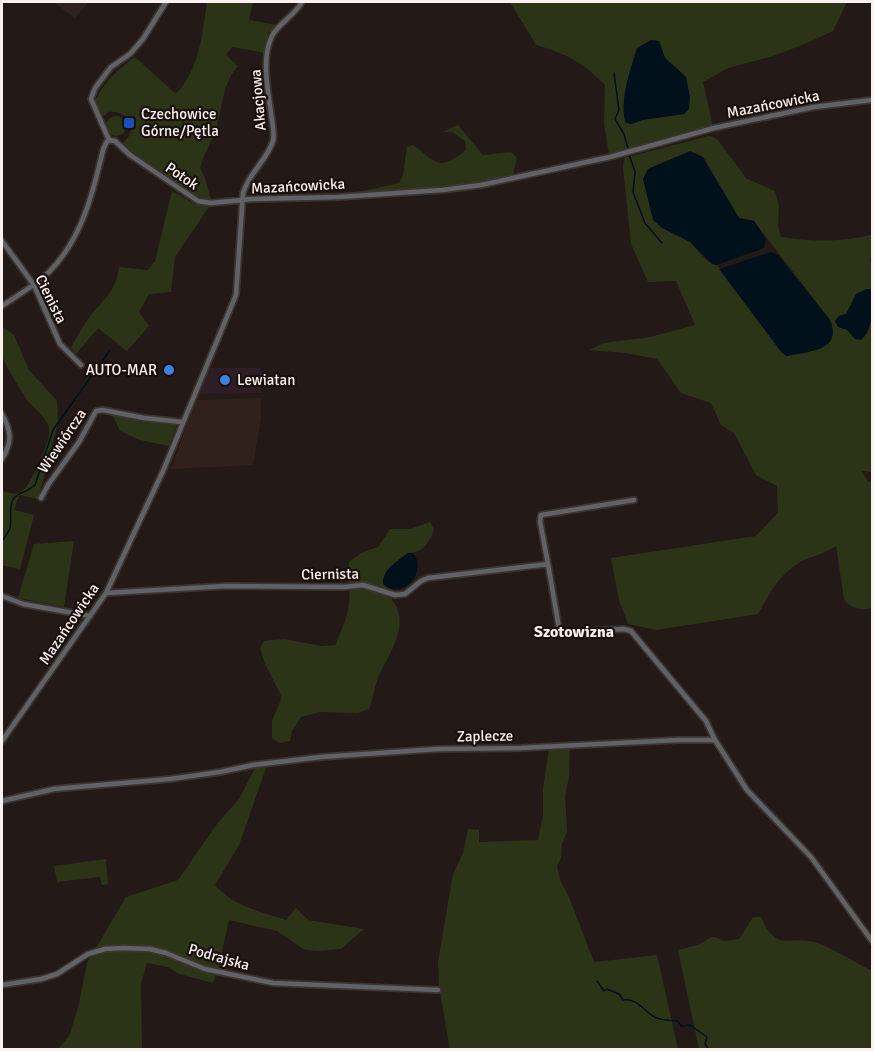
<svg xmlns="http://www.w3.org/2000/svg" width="874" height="1051" viewBox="0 0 874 1051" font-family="Signika,sans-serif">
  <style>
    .commercial { fill: #2f1d26 }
    .built { fill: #30211c }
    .green { fill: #2c3417; fill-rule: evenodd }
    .water { fill: #00111b }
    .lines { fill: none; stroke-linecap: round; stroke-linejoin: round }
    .stream { stroke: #00111b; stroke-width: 1.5 }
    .street-casing { stroke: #3d3431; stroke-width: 8 }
    .street { stroke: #606266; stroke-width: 4.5 }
    .transit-dot { fill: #1a4fb4; stroke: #1a110e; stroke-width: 2 }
    .shop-dot { fill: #3f7fe0; stroke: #1a110e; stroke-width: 2 }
    .labels { text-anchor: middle; stroke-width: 4.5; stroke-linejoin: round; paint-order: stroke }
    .street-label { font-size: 15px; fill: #f8f1ef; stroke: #1a110e }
    .poi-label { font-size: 15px; fill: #f8f1ef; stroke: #1a110e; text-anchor: start }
    .neighbourhood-label { font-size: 16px; font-weight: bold; fill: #f8f1ef; stroke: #1a110e }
  </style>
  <rect width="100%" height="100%" fill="#231a17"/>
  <path class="commercial" d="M208 368H261V393L198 394Z"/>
  <path class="built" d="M53 2H89L75 18Z
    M261 398V418L253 465 171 469 196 400Z"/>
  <path class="green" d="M207 2H253L249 20 277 25 268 33 265 53 232 47 226 55 238 66C220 86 223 114 213 137 208 147 203 157 200 168L205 178 211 200C180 193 146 165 123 143L129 136 132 125C126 115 120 111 108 112L104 116 98 110 95 101C105 81 117 70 135 57L176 94C200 69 202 34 207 2Z
    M510 2H847L833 31 807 43 773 56 728 68 703 82 713 127 609 154 604 124 605 85C582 62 567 54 536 45ZM659 41 665 58 686 77 690 98 684 114 642 120 632 124Z
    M106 126a10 10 0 1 1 20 0a10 10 0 1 1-20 0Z
    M458 125 483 155 511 152 517 158 513 175C460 188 408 190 354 193L399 183 403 175 407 147 413 145C438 163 438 172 466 150L465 141 452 132H442Z
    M709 136 717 139 747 179 775 191 779 206 778 226 781 237C811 242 841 242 871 235L872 199V253L870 259 872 273V472L862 471 868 482H872V607C863 612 849 608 844 599L836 546C822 556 805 557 794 566 777 578 768 597 758 614L656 630 628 624 619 600 611 558 756 536 778 513 777 486 756 475 734 433 721 425 711 403 681 393 657 359 626 353 589 350 604 343 650 337 695 325 676 281 648 282 631 244 623 168 624 158ZM668 161 728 202 739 218 754 221 830 320 833 329 787 356 782 353 717 265C694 261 660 190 648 169Z
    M172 191 195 204 209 207 175 257 171 292 149 294 139 312 149 326 127 351 98 328 76 354 71 348C76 338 82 328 88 319 102 300 116 293 119 267L148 270 155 261Z
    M2 327 14 335 29 370 57 401 58 423 38 499 19 495 14 510 34 515 20 569 2 565V494L3 491C9 493 16 495 21 492 31 486 51 440 49 429 48 417 34 409 27 400 22 392 3 362 2 355 0 347 1 336 2 327Z
    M112 414 142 422 177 425 169 446 140 440 120 431Z
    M430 522 434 529C430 542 423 553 408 553L387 588 394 590 392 600C410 622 392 650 381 671 375 682 374 697 369 709L358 713 320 712 301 717 292 731 290 741 280 743 272 738V721L282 697 265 664 260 648 264 641 284 639 321 646 336 645C340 632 348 617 349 604 351 589 346 576 349 562L361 553 378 547 390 529H410Z
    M74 541 64 607 18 598 34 544Z
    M570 747 569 777 565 796 567 832 562 844 561 858 557 866 560 880 569 897 594 962 657 955 678 1049 450 1050 439 986 438 962 453 874 463 853 468 829 479 830V842L538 840 543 816V789L549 748Z
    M255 768H266L239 845 215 885C233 906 261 912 286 920L296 908 308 920 364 929 341 949 318 951 305 950 277 931 229 920 218 970 213 983 179 974 168 967 147 963 141 984 142 1049 57 1050 69 1036 79 1004 87 963 126 897 178 880 217 824 239 799Z
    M106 859 108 884 102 885 100 877 57 882 54 866Z
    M753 917H761C777 952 785 936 814 942 827 945 858 964 872 971V1049H699L678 950C684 948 691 947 697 945 710 940 709 932 723 941L739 939Z"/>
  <path class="water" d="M651 40 659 41 665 58 686 77 690 98 689 109 684 114 642 120 632 124 626 123C618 103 631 68 637 48Z
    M690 151 703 157 739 218 754 221 766 239 764 248 717 265 712 264 690 242 662 228 653 220 643 179 648 169Z
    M771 252 778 255 830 320C843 351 809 351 787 356L782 353 719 269Z
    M866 289H872C873 305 874 329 861 340L855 339 847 330 838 327 835 321 839 316 846 314 856 294Z
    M408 553H413C429 572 401 602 383 584 382 570 397 561 408 553Z"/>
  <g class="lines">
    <path class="stream" d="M614 73 619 110 615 119 624 134 628 149
      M629 154 635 172 633 192 645 223 662 243
      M2 541C5 537 8 533 10 528 12 519 8 506 14 498 18 493 29 491 35 485L53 430 110 350
      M597 981 604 991 607 989 619 994 623 1000C637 998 643 1010 653 1016 659 1021 670 1020 678 1021L681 1026 690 1025 707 1037 705 1044 709 1050
      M712 1050H729"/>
    <defs>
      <path id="street" d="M109 140 115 141 130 155 198 201 211 203 253 199 339 197 442 190 481 185 610 157 714 128 814 107 872 100
        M109 140 91 99 95 88 111 67 130 54 143 39 166 2
        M2 241 34 285 60 344 81 365
        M2 306C18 295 36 285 50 271 82 238 93 193 103 150L106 143 109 140
        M2 414C11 431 13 441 2 459
        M41 498 48 485 79 442 96 411 103 410 144 418 182 422
        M548 564 559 628 565 632 624 629 631 631 706 721 715 740
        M106 593 226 586 344 587 363 585 395 595 405 594 421 581 428 578 548 564 540 521 541 515 634 500
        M2 596 23 604 90 616
        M2 741 106 593 163 471 236 295 243 193C249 173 267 160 273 141 275 132 272 122 271 113 268 90 261 58 272 36 277 25 294 16 302 2
        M2 801 54 789 170 779 220 772 253 765 321 757 438 749 521 748 678 740H715L747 790 811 857 872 941
        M2 985 41 979 57 974 88 954 105 949 123 948 150 949 166 953 205 969 273 983 438 990"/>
    </defs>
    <use href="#street" class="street-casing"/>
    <use href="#street" class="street"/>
  </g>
  <rect class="transit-dot" x="123" y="117" width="12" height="12" rx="3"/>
  <g class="shop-dot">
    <circle cx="169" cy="370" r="6"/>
    <circle cx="225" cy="380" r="6"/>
  </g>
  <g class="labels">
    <g class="street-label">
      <text transform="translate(258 100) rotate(-95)" y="5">Akacjowa</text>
      <text transform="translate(773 104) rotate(-11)" y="5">Mazańcowicka</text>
      <text transform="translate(182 176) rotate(34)" y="5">Potok</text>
      <text transform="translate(298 186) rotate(-3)" y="5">Mazańcowicka</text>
      <text transform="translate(51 299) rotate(64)" y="5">Cienista</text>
      <text transform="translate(62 441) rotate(-56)" y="5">Wiewiórcza</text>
      <text transform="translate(330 574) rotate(-1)" y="5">Ciernista</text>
      <text transform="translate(69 624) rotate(-56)" y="5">Mazańcowicka</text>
      <text transform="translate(485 736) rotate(-1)" y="5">Zaplecze</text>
      <text transform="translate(219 957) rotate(16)" y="5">Podrajska</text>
    </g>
    <g class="poi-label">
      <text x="141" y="119">Czechowice<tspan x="141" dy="17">Górne/Pętla</tspan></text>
      <text x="157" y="375" text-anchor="end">AUTO-MAR</text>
      <text x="237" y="385">Lewiatan</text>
    </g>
    <g class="neighbourhood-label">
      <text x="574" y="637">Szotowizna</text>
    </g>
  </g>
  <rect width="874" height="1051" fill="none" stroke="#f8f1ef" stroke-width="6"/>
</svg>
